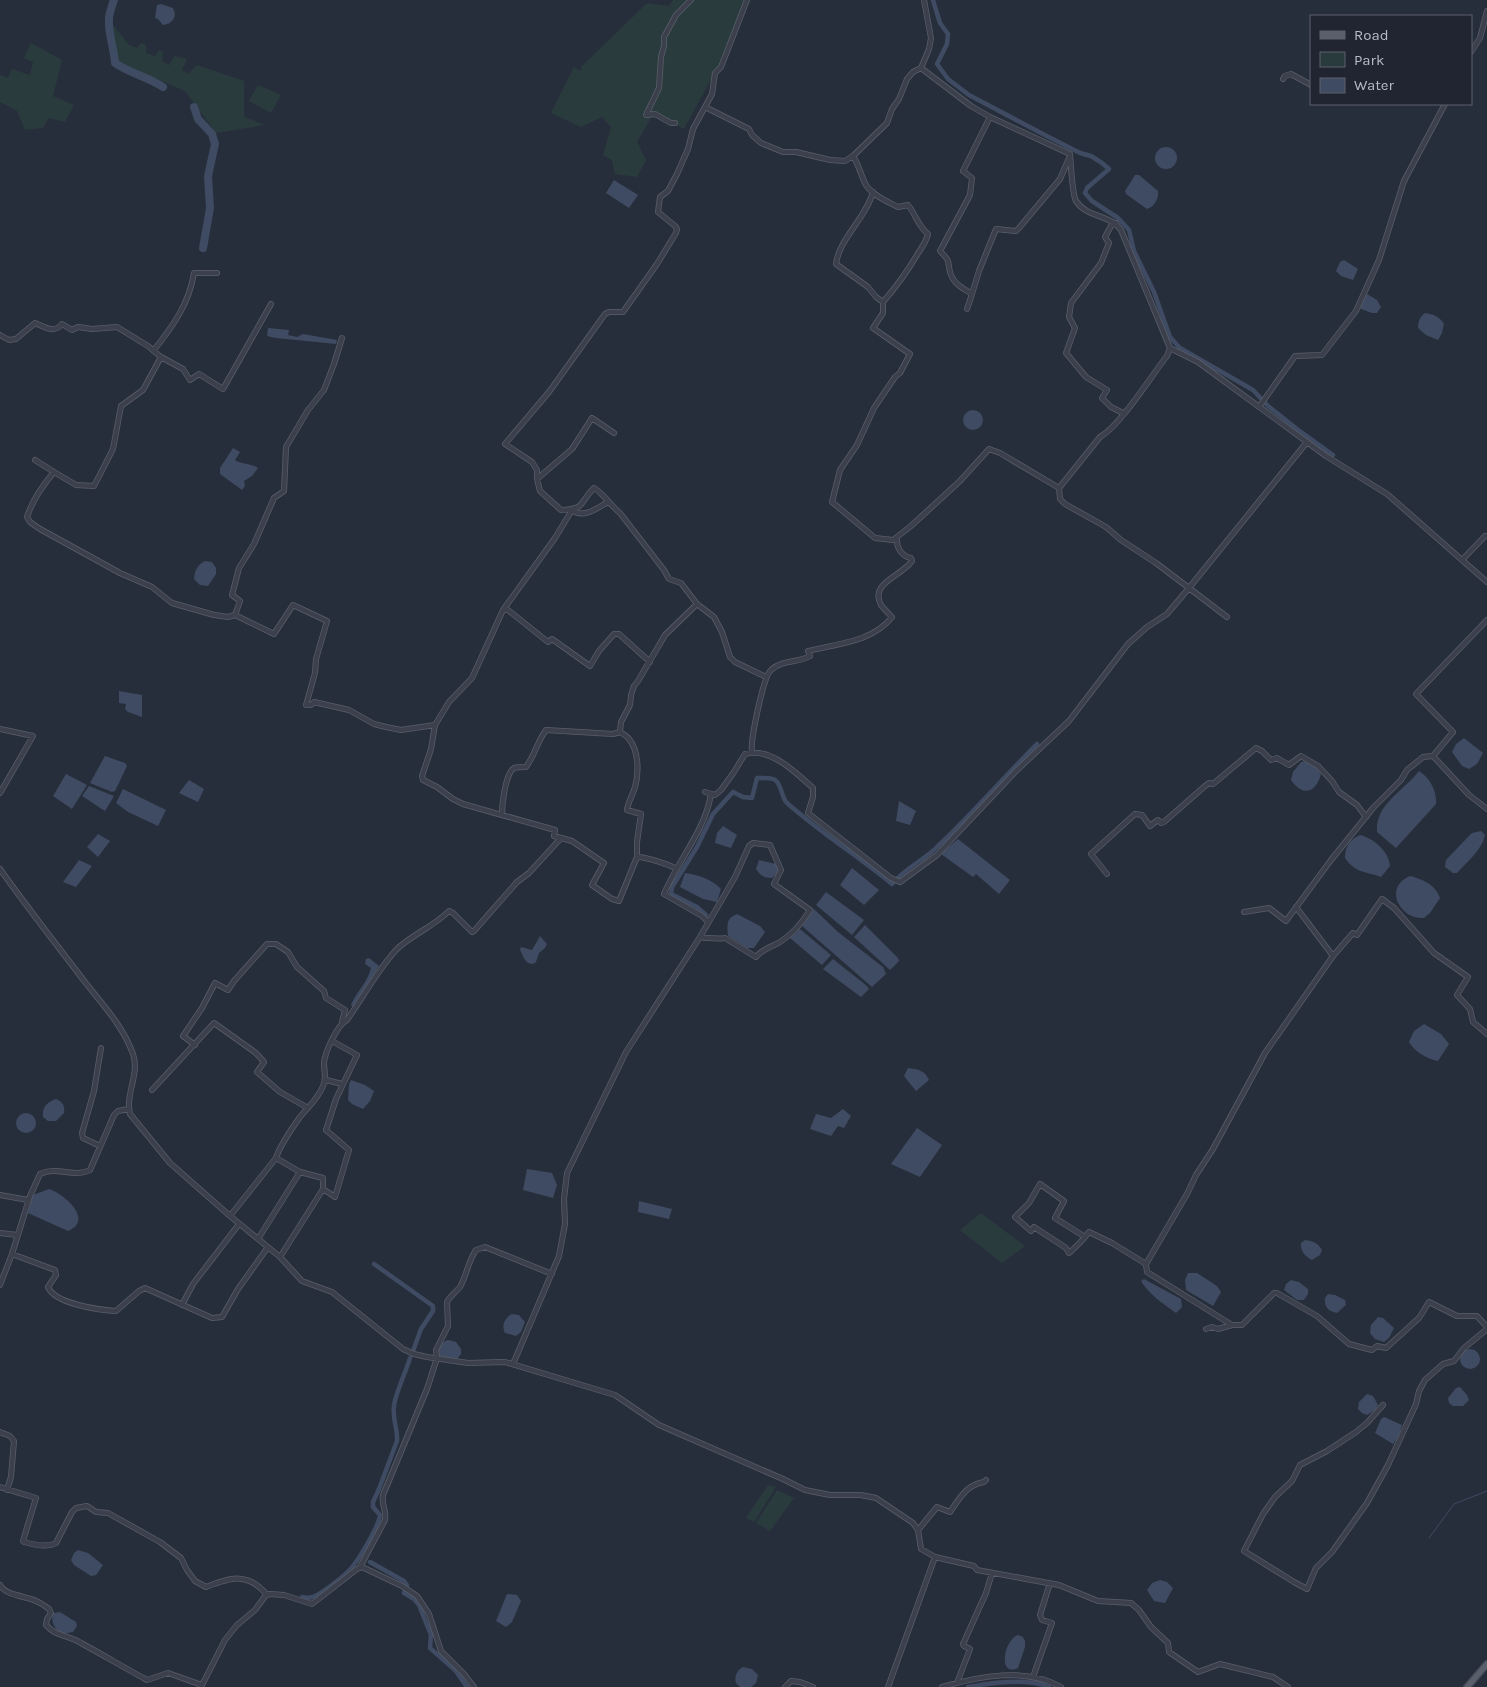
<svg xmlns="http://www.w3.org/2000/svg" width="1487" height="1687" viewBox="0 0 1487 1687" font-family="Karla,sans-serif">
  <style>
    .green { fill: #2a3b3d }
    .water { fill: #3f4b62 }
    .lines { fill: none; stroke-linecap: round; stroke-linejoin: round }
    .stream { stroke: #3f4b62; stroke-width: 1 }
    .canal { stroke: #3f4b62; stroke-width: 4.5 }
    .river { stroke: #3f4b62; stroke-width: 8 }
    .minor-casing { stroke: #595e6a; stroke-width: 6 }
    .major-casing { stroke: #444955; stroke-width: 8 }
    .minor { stroke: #3b404c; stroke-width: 4.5 }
    .major { stroke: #595f6b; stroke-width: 5.5 }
  </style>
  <rect width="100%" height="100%" fill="#272e3b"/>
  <path class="green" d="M673 0H746L727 50 684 129 654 113 637 142 646 160 637 177 615 174 612 160 603 155 611 127 602 117 581 127 551 113 574 67 581 71V67L647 3 669 6Z
    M110 21 129 45 137 48 141 43 146 45V53L155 56 159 50 163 52 162 61 169 65 174 56 187 59 182 70 188 74 197 65 244 81V117L265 125 216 133 185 91 118 62Z
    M31 43 62 60 53 96 74 105 65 122 48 118 43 128 25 130 17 111 0 102V75L8 78 12 69 30 75 33 62 24 58Z
    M258 85 281 95 271 113 249 101Z
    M981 1213 1025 1246 1002 1263 960 1230Z
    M768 1485 776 1487 754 1522 746 1518Z
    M777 1490 794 1498 770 1531 756 1523Z"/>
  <path class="water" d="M161 4 173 8 175 14C174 21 170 24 163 25L158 19 155 18 157 5Z
    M1155 158a11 11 0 1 1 22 0a11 11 0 1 1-22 0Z
    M1135 175H1139L1158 191C1159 199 1154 207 1147 209L1126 194 1125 191Z
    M614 180 638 195 629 208 606 193Z
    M1344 260 1358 269 1353 280 1341 276 1336 271 1340 262Z
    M1367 294 1377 300 1381 307 1377 313H1372L1361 309V303Z
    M1425 313C1433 314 1440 317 1444 324L1442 333 1438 340 1426 335 1418 328C1418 321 1420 317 1425 313Z
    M268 328 289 330 288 335 297 337 303 334 337 340 336 344 276 338 267 336Z
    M963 420a10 10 0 1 1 20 0a10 10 0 1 1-20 0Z
    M233 448 240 452 235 460C243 465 251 463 258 468L252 476 244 481 245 486 242 490 220 474V468Z
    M205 561 212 562 216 568V574L208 586 200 585 194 579C195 570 197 565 205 561Z
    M119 691 142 695V717L128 712 125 709 126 704 119 703Z
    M1464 738 1483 753 1477 764 1469 769 1462 766 1452 752 1456 744Z
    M105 756 125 763 127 766 115 791 112 792 90 783Z
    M1307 761 1314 765 1321 774C1316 792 1304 798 1291 780L1293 772 1301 762Z
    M1419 771C1430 778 1437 791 1436 804L1396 848 1377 832C1375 804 1404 791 1419 771Z
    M66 774 87 785 72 809 53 796Z
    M189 780 204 789 198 802 179 793Z
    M89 786 114 796 105 811 82 796Z
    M123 789 166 810 158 826 128 812 116 803Z
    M899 801 916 811 910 825 896 821Z
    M723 826 737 835 731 848 715 843 717 833Z
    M1481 831 1485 835C1482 850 1467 862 1457 873H1453L1445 867 1446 860 1466 839 1472 833Z
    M98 834 110 841 98 857 87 847Z
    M1360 835C1373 838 1389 851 1390 866L1381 877C1366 871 1356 874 1345 858 1345 847 1349 840 1360 835Z
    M958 839 1010 880 999 894 976 874 973 877 941 854Z
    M79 860 92 866 76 887 63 882Z
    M759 860 776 864 778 867V872L772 878C764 878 761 876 756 869Z
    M852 868 879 890 864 905 840 885Z
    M685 873C699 875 711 879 721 889L717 902 703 899 680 887Z
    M1410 876C1422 879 1436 885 1440 898L1430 913 1424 918C1401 920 1382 888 1410 876Z
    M826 892 864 920 852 935 816 905Z
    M814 909 838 932 883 967 886 974 872 987 802 926Z
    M737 914 760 926 765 932 754 948H747L728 936C727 925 726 918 737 914Z
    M865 925 898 958 899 961 890 970 854 937Z
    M800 929 831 955 822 965 790 938Z
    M540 936 547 944 545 948 539 953 536 962 533 964C524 963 524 957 520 950L521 947 532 950Z
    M369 958 379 966 353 1007 351 1005C356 992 368 982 371 968L365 964 366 959Z
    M833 959 867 986 869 989 861 997 823 969Z
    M1424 1024 1441 1034 1449 1044 1438 1061C1427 1059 1414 1051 1409 1042L1414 1031Z
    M908 1068C917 1069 925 1070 929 1080L916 1091 904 1076Z
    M351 1080 365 1085 374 1091 370 1101 363 1109 352 1104 348 1100 349 1084Z
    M56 1099C63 1102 65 1106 64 1113L56 1121H48L43 1117C42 1107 47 1102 56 1099Z
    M843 1109 851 1116 844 1128 838 1126 831 1136 810 1129 816 1114 831 1118Z
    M16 1123a10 10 0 1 1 20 0a10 10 0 1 1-20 0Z
    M917 1128 942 1145 920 1177 891 1164Z
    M527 1169 552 1173 557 1185 553 1198 523 1190Z
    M49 1189C63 1193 95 1220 68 1231L28 1213 33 1195Z
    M639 1201 672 1209 669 1219 638 1212Z
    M1305 1240C1313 1241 1318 1243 1322 1250L1320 1255 1312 1260C1305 1257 1300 1250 1301 1243Z
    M1188 1273H1197L1217 1286 1221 1292 1213 1306 1186 1290 1185 1280Z
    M1144 1279 1181 1299 1182 1307 1176 1313C1162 1303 1149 1294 1141 1281Z
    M1291 1280 1299 1282 1308 1289V1294L1304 1300H1297L1284 1290 1286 1284Z
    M1328 1294 1335 1295 1345 1300 1346 1305 1337 1313C1329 1311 1324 1308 1325 1298Z
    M512 1314 519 1315 525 1322 521 1332 516 1336 505 1333C501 1325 505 1318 512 1314Z
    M1378 1317 1383 1318 1394 1328 1389 1338 1384 1342 1375 1339 1370 1333 1371 1325Z
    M448 1340 456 1342 461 1349V1354L457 1359 439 1356C437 1348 441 1342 448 1340Z
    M1460 1359a10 10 0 1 1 20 0a10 10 0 1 1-20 0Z
    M1460 1387 1467 1395 1469 1400 1463 1406H1453L1449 1403 1448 1398 1456 1388Z
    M1367 1394 1373 1396 1378 1405 1375 1410 1367 1415 1362 1413 1358 1409 1359 1402Z
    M1384 1417 1402 1425 1398 1437 1393 1444 1375 1433 1381 1419Z
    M78 1550 88 1553 103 1565 96 1575 91 1576 74 1565 71 1560 74 1553Z
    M1160 1580 1167 1582 1173 1588 1165 1603 1154 1601 1147 1590 1152 1583Z
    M507 1594 517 1595 521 1601 512 1622 506 1627 496 1621Z
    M60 1612 76 1622 77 1626 73 1632 63 1634C56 1630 49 1622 54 1613Z
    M1018 1635 1023 1637 1025 1641V1647L1018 1668C997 1678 1004 1639 1018 1635Z
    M743 1667 752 1669 758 1675 756 1683 751 1687H740L736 1683C734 1677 737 1670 743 1667Z"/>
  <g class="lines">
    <path class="stream" d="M1429 1538 1454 1504 1487 1491"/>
    <path class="canal" d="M933 0 940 23 948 34 947 44 937 64 948 79 969 95 1041 133 1080 153 1091 156 1102 163 1109 169 1087 188 1085 193 1092 201 1118 218 1129 230 1134 251 1154 292 1170 337 1180 348 1253 390 1268 406 1297 429 1333 455
      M706 915 697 907 671 894 672 887 697 847 713 814 733 792 743 797 752 798 757 778C773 778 777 776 782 793 784 798 784 800 787 803 821 833 858 856 892 884 905 868 923 861 937 847 972 814 1003 778 1037 744
      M374 1264 433 1306V1311L421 1329 413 1351
      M370 1562 404 1581 407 1585 404 1593 414 1599 419 1605 431 1635 430 1648 455 1670 467 1687
      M302 1597C306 1598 309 1598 313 1597 322 1594 347 1574 353 1566 360 1557 379 1526 380 1515L373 1507V1502L379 1489 397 1441C398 1429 392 1419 394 1406 395 1394 406 1372 410 1358
      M968 1687C990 1683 1028 1678 1049 1687"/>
    <path class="river" d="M114 0C112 6 109 13 109 19 108 34 114 48 115 63 129 73 148 77 163 87
      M194 107 198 119 212 134 215 144 208 176 210 208 203 248"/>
    <defs>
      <path id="minor" d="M747 0 721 67 715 73 712 94 693 129 688 149 677 174 668 191 660 197 658 212 675 226 677 229 676 233 657 264 623 312H609L605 314 549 392 505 444 532 462 537 470V479L540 491 561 510C587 509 579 502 594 488 604 494 611 506 620 513L664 570 669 579 681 583 697 604 714 617 722 632 730 657 735 662 766 677
        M924 0 931 38 929 49 921 68 971 106 990 117 1070 154C1071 164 1072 194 1076 201 1087 218 1110 214 1121 230L1170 348 1198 362 1326 456 1387 494 1487 582
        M1471 52 1480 38 1487 11
        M921 68 913 72 907 79 899 99 892 109 887 123 853 156C859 165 861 176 866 185 872 195 888 202 898 207L908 205C916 215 918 226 928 234 926 243 921 248 917 255 907 272 896 287 883 302V313L873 328 910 354 900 373 895 377 874 408 857 445 840 470 832 502 875 538 893 540 911 526 960 481 989 449 1000 453 1059 488
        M1283 79 1285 76 1291 74 1311 85
        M705 107 749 129 752 135 761 143 783 152H796L830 160 845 161 853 156
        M675 123H671L655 114 646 115 659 88 661 57 664 46V37L676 15 691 0
        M873 192C866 218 839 239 836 264L868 287 876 297 883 302
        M1116 223 1111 226 1105 237 1109 243 1101 263 1071 303 1069 317 1075 328 1066 353 1086 377 1107 390 1102 398 1111 407 1123 413
        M972 294 979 271 996 229 1016 231 1019 228 1060 179 1070 156
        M967 309 972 294C964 289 955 285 951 275 946 261 953 264 940 251L970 195 972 178 963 171 990 117
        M0 335 9 340 16 339 35 323C45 327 54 334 62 324L72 330 78 327 92 329 117 327 148 346 161 357 183 369 190 380 199 374 223 389 271 304
        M154 350C173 326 189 304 194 273H217
        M161 357 143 390 121 406 113 449 94 486 76 485 54 472C43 485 32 501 27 517L30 522 40 529 120 573 152 587 172 603 214 615 228 617 235 615 274 634 293 605 327 621 316 659 315 673 306 705H311L314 702 349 710 374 724 386 727 401 730 435 725
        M1259 407 1295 356 1322 355 1356 311 1379 260 1404 181 1445 104
        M35 460 54 472
        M537 479 572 449 592 418 614 433
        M608 502C597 508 584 519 572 510L555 538 503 610 472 678 449 702 435 725 431 749 422 776 423 780 437 787 453 799 463 804 555 830 554 836 572 841 604 863 592 885 612 899 619 901 637 857V842L641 814 627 810C628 801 633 795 635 787 639 773 639 751 629 739 627 736 623 734 620 732L621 722 630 705 631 695 634 686 638 681 665 635 697 604
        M1463 559 1485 536H1487
        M503 610H508L548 642 552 639 590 666 599 651 614 634H619L650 662
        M235 615 240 601 232 595 239 568 254 544 274 498 284 491 286 447 308 410 324 390 334 364 342 338
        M1227 617 1189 588 1307 442
        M1487 620 1416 694 1453 732 1433 756 1469 795 1487 809
        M0 729 33 736 0 793
        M752 752C750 742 763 677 771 670 783 659 799 663 810 656L808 651C836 644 873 642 892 617 888 613 884 609 881 605 869 583 902 576 912 561L911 558C901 556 896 547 897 537
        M705 792 715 795 721 790 734 772 745 754C771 747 795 772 813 788V797L808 813 891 878 900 882 937 855 1016 771 1069 721 1128 644 1147 627 1167 614 1189 588 1156 563 1121 540 1106 527 1065 504 1060 499 1059 488 1100 437C1120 426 1151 376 1167 356L1170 348
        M502 815C502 805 505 774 514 768 518 767 523 767 526 767 535 755 537 742 546 730L613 734 620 732
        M637 857C646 857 668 864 677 869
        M0 869C27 907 56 944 85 982 103 1005 123 1026 133 1054 140 1074 125 1094 130 1114L170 1163 230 1216 280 1257 302 1281 332 1292 403 1349 414 1354 427 1357 468 1363 505 1362 615 1395 659 1425 783 1479 805 1490 830 1495H861L876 1498 913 1523 918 1530 921 1549 935 1557 974 1566 977 1570 1059 1585 1098 1601 1131 1603 1139 1610 1151 1627 1168 1643 1169 1652 1198 1672 1220 1664 1273 1677 1288 1687
        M1107 874 1091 854 1135 814 1142 815 1150 826 1158 820 1161 823 1164 822 1205 786 1209 783 1213 784 1256 748 1262 751 1271 760 1277 758 1289 765 1301 756 1318 766 1332 781 1339 792 1357 805 1366 817
        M1296 907 1333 956
        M1244 912 1269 908 1286 921 1331 860 1373 808 1401 780 1407 770 1423 757 1433 756
        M708 922 702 916 664 894C678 860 705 831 711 794
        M1487 1034 1473 1022 1470 1009 1457 995 1468 977 1434 953 1394 908 1382 899 1357 935 1353 933 1333 956 1265 1053 1213 1149 1196 1175 1187 1194 1146 1264 1147 1272 1232 1325H1242L1274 1293H1277L1317 1316 1349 1344 1372 1350 1377 1346 1386 1348 1419 1318 1429 1302 1457 1316H1477L1487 1327
        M195 1045 183 1036 202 1008 215 983 228 990 234 981 267 944H276L288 952 297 967 324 991 326 998 345 1010 342 1022
        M326 1080 342 1084
        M152 1090 214 1023 256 1053 264 1062 257 1072 280 1092 308 1108
        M100 1146 83 1138 82 1133 94 1091 101 1048
        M323 1189 335 1197 349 1150 326 1130 336 1099 357 1055 332 1041
        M0 1195 28 1200
        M230 1216 276 1158C281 1143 291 1130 300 1117 308 1107 318 1099 323 1086 327 1078 324 1072 324 1063 325 1052 337 1025 347 1020 363 997 377 971 396 950 411 935 433 927 449 911L453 913 472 932 474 931 517 882 529 873 561 838
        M0 1233 17 1235
        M1085 1237 1055 1218 1064 1201 1040 1184 1029 1203 1015 1217 1031 1231 1034 1227 1066 1248 1069 1253C1077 1246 1083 1240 1089 1232L1112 1243 1146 1264
        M258 1239 300 1172 276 1158
        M12 1254 55 1270 56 1275 48 1287C55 1304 99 1310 116 1311L139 1291 145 1288 212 1318 222 1317 238 1289 268 1247
        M280 1257 323 1189V1178L300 1172
        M0 1285 12 1254 30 1196 40 1174C55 1166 76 1178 90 1170L114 1115 118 1111 129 1109
        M182 1305 193 1284 239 1224
        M1206 1329 1212 1327 1218 1329 1232 1325
        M513 1364 559 1256 565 1224 564 1199 567 1173 626 1052 700 937 735 877 749 846 753 843 770 845 781 870 774 884 810 910C802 923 793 934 780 942 772 947 762 949 756 957L725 938C723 939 702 938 700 937
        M1383 1405 1367 1423 1356 1432 1327 1451 1300 1465 1292 1481 1275 1497 1263 1514 1244 1551 1294 1582 1307 1589 1316 1568 1332 1552 1367 1503 1388 1465 1416 1404 1419 1391 1425 1380 1443 1364 1454 1361 1464 1348 1487 1329
        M0 1432 10 1436 14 1441 11 1477 7 1490
        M0 1487 36 1498 23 1541 24 1542C34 1545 47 1548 56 1543L72 1512 76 1508 87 1506 96 1512 108 1513 160 1542 181 1558 187 1570 195 1581 206 1587C230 1578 248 1571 267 1595
        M918 1530 937 1507 950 1512C960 1498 966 1485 984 1482L986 1480
        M360 1567 385 1520C387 1511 381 1504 383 1495L427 1389 437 1358 436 1350 448 1326 447 1302C450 1296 456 1292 460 1287 467 1275 468 1261 476 1250L485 1247 552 1274
        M0 1585C6 1596 26 1596 36 1601 41 1603 45 1606 49 1609L51 1613 47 1619 46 1625C55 1636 70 1636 81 1643 103 1655 125 1668 147 1680L168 1673 202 1685
        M1033 1677 1052 1623 1042 1620 1040 1615 1050 1583
        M957 1683 970 1649 964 1646 963 1644 986 1593 992 1573
        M201 1687 225 1640 237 1625 255 1610 266 1595 270 1594 284 1595 312 1604 357 1569 362 1567 402 1586 417 1596 429 1614 441 1651 464 1674 474 1687
        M785 1687 791 1681 800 1682 813 1687
        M888 1687 935 1557
        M942 1687C980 1676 1025 1667 1061 1687"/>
      <path id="major" d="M1467 1687 1487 1664"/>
    </defs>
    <use href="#minor" class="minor-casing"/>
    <use href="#major" class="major-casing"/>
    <use href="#minor" class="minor"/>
    <use href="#major" class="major"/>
  </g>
  <rect x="1310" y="15" width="162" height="90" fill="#202531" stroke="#5c616d"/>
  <rect x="1320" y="31" width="25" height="8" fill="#595f6b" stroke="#5c616d"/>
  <text x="1354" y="40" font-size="15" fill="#b6bcc7">Road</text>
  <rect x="1320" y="52" width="25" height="15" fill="#2a3b3d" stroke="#5c616d"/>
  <text x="1354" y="65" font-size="15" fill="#b6bcc7">Park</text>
  <rect x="1320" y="78" width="25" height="15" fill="#3f4b62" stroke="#5c616d"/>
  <text x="1354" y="90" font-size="15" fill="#b6bcc7">Water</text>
</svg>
